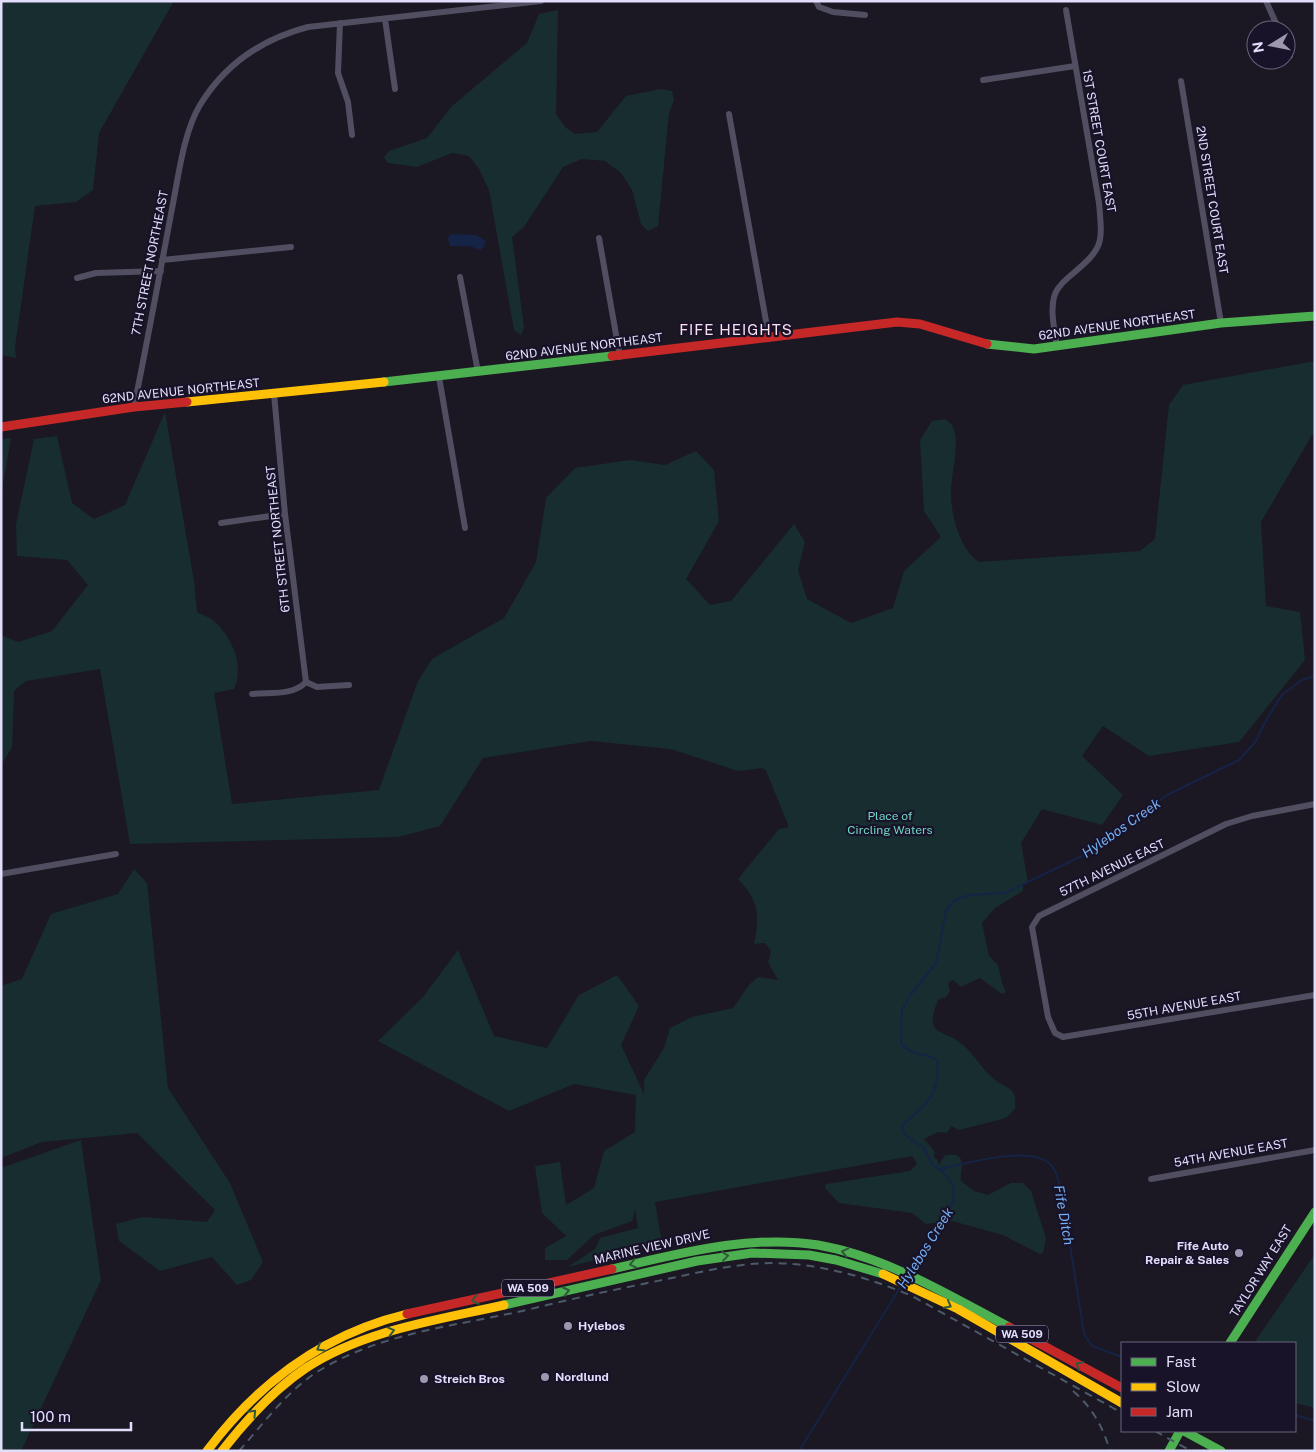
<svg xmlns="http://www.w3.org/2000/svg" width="1316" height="1452" viewBox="0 0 1316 1452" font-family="'Public Sans',sans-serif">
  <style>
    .green { fill: #172d2f }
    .water { fill: #152346 }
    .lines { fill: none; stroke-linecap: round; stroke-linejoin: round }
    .stream { stroke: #152346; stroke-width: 2 }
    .street { stroke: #514e62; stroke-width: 6 }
    .fast { stroke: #4caf50; stroke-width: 9 }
    .slow { stroke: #ffc107; stroke-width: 9 }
    .jam { stroke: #c62828; stroke-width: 9 }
    .rail { stroke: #4b596a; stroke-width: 2; stroke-dasharray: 8 6; stroke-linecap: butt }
    .oneway { stroke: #2f593a }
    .poi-dot { fill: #9d98b0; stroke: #181328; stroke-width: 2 }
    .labels { text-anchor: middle; stroke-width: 4.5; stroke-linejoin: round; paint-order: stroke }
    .shield { fill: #181328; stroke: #a6a0bc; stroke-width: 1 }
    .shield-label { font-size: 11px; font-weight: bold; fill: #e3ddfc }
    .street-label { font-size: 12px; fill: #e3ddfc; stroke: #181328 }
    .park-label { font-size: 12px; fill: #6ed6c5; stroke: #181328 }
    .poi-label { font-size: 12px; font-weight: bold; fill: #e3ddfc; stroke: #181328; text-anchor: start }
    .water-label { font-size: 14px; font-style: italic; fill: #74adf2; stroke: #181328 }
    .quarter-label { font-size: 15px; letter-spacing: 1px; fill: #fcdeef; stroke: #181328 }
  </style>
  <rect width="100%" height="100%" fill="#1b1823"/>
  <path class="green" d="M1 1H174L99 133 93 190 76 202 35 206 15 347 16 358 1 355Z
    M558 10 556 114 565 127 575 134 597 132 626 96 661 89 672 91 674 100 669 113 658 226 648 231 641 224 632 190 621 173 605 161 582 159 563 167 524 227 512 237 524 327 521 335 514 330 489 190 479 169 469 156 452 153 417 167 388 163 384 157 389 151 427 138 452 106 527 43 539 14Z
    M1315 361V435H1312L1261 522 1266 606 1300 612 1305 660 1239 742 1149 756 1103 726 1082 756 1123 795 1102 825 1042 809 1021 843 1028 882 1023 884V891L995 908 982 923 989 956 998 965 1002 983 1006 992 1002 994 980 978 961 987 953 980 948 983 950 991 946 997 938 1000C922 1039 945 1028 963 1045 975 1055 983 1071 995 1080 1001 1085 1010 1087 1014 1094 1016 1098 1015 1104 1015 1109L1006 1118 959 1130 951 1126 947 1133 938 1132 924 1139 935 1152 934 1158 937 1159 939 1165 945 1155C970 1151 959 1170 961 1181L974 1191 988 1195 1011 1183H1023L1031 1191 1046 1238 1043 1253 1040 1254 1003 1235 952 1221 926 1224 912 1213 839 1203 825 1188 826 1184 910 1171 917 1164 912 1156 655 1202 662 1243 568 1267 595 1249 600 1238 638 1228 635 1209 632 1221 594 1235 567 1260H545V1248L566 1236 542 1213 535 1166 560 1162 566 1205 594 1188 604 1151 635 1132 636 1095 574 1084 509 1111 378 1041 423 997 458 950 494 1036 547 1048 579 995 617 975 639 1006 621 1045 644 1094V1080L664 1048 670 1028 692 1017 733 1008 749 985 758 977 778 980 768 962 771 951 765 943 754 944C760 915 759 901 738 879L779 829 789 827 766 771 762 768 738 771 671 749 591 741 483 758 440 826 398 837 130 844 100 669 26 681 14 691 12 747 1 765V632L3 636 18 642 52 631 88 585 67 560 17 556 16 524 34 439 57 436 72 503 94 519 125 505 165 412 194 581 197 612C202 615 210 617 214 621 232 637 245 666 234 689L214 693 232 804 379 790 418 681 432 659 504 618 536 562 546 498 575 468 630 460 665 465 696 451 714 470 719 521 686 579 710 605 731 601 794 524 805 542 798 570 807 599 851 623 893 608 904 571 941 537 924 511 920 440 932 421 945 419C947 421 952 424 953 427 960 441 952 473 951 489 950 512 959 549 979 562L1140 551 1155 539 1169 405 1183 385Z
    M11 438 1 495V439Z
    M134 869 147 883 168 1088 230 1183 263 1262 251 1280 237 1285 212 1257 160 1271 119 1241 116 1224 142 1217 207 1222 215 1210 137 1133 42 1142 1 1158V986L22 979 51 914 118 894Z
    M81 1140 101 1280 21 1451H1V1168Z
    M1315 1254V1408L1295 1403V1343H1254Z"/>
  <path class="water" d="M451 234 476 235 486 241 484 247 480 250 470 246H450L448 238Z"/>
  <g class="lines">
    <path class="stream" d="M940 1169C965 1164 1028 1145 1049 1163 1057 1170 1059 1183 1062 1194L1084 1334 1092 1346 1122 1357
      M911 1271 954 1201 953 1185 944 1173 931 1163 924 1148 904 1134 902 1125C926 1107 941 1092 937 1060 923 1052 913 1056 901 1044L902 1010 911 994 936 963 946 911 955 900 969 895 1005 893 1086 854 1167 795 1239 760 1256 741 1265 722 1282 695 1302 680 1315 676
      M1295 1415 1315 1421
      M799 1451 901 1286"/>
    <path class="street" d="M816 1 819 7 833 12 865 15
      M1266 1 1279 30
      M385 19 395 89
      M340 23 338 73 348 102 352 135
      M1286 47 1290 56
      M983 80 1075 66
      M1181 81 1221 323
      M729 114 769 338
      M599 238 620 357
      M162 260 291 247
      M460 277 478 372
      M77 278 96 273 161 271
      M1057 347C1055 332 1050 312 1054 297 1056 288 1064 281 1070 276 1103 248 1103 246 1099 203L1066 10
      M439 377 465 528
      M274 394 285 514 306 682
      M134 407C147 343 159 278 171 214 178 180 183 133 200 105 225 64 262 39 308 27L541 1
      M221 523 285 514
      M306 682 317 687 349 685
      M252 694C269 692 293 696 306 682
      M1315 804 1252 816 1226 824 1039 916 1032 927 1048 1017 1055 1033 1063 1037 1315 995
      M1 874 116 854
      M1151 1179 1315 1150"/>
    <path class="fast" d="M987 344 1034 349 1221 323 1315 316
      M384 382 612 356
      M612 1269C678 1254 749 1234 818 1245 887 1257 948 1295 1009 1327
      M504 1305 697 1261 752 1253 809 1255 836 1260 883 1274
      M1230 1343 1315 1212
      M1184 1431 1221 1451
      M1169 1451 1180 1431"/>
    <path class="slow" d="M187 402 384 382
      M883 1274 958 1309 1122 1403
      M207 1451C258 1383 324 1334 407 1314
      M222 1451C246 1420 273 1390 306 1368 364 1330 438 1320 504 1305"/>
    <path class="jam" d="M612 356 897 322 920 324 987 344
      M1 427 134 407 187 402
      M407 1314 612 1269
      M1009 1327 1122 1388"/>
    <path class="rail" d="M1073 1391C1092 1407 1103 1427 1110 1451
      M1155 1431 1191 1451
      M239 1451C264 1423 289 1388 322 1369 387 1330 467 1325 539 1307 583 1296 628 1287 672 1278 705 1271 739 1263 773 1263 822 1264 867 1277 912 1296L1122 1413"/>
  </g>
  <defs><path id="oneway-chevron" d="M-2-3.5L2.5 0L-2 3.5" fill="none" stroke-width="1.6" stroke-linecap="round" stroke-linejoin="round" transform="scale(1.25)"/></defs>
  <g class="oneway">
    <use href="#oneway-chevron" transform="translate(845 1252) rotate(-167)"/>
    <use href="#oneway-chevron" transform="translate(725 1256) rotate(-7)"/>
    <use href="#oneway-chevron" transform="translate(633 1264) rotate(167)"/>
    <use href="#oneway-chevron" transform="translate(566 1291) rotate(-12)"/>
    <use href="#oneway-chevron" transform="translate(475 1300) rotate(168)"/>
    <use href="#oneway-chevron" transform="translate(948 1305) rotate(28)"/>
    <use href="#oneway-chevron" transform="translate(391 1331) rotate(-15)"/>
    <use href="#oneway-chevron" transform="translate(320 1348) rotate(150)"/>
    <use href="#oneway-chevron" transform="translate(1079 1365) rotate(-152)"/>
    <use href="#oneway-chevron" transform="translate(253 1413) rotate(-46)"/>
  </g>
  <g class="poi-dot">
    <circle cx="1239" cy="1253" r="5"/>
    <circle cx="568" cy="1326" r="5"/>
    <circle cx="545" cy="1377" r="5"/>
    <circle cx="424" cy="1379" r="5"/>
  </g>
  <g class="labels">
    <g class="shield">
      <rect x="502" y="1279.5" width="52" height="17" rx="4"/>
      <rect x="996" y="1325.5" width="52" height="17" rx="4"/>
    </g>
    <g class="shield-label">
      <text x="528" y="1292">WA 509</text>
      <text x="1022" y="1338">WA 509</text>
    </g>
    <g class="street-label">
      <text transform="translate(1099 141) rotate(80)" y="4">1ST STREET COURT EAST</text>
      <text transform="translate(1212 200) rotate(81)" y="4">2ND STREET COURT EAST</text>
      <text transform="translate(150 263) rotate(-79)" y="4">7TH STREET NORTHEAST</text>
      <text transform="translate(1117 325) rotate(-8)" y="4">62ND AVENUE NORTHEAST</text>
      <text transform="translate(584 347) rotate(-7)" y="4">62ND AVENUE NORTHEAST</text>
      <text transform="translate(181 391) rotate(-6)" y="4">62ND AVENUE NORTHEAST</text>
      <text transform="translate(278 539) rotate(-96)" y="4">6TH STREET NORTHEAST</text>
      <text transform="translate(1112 868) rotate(-26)" y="4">57TH AVENUE EAST</text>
      <text transform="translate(1184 1006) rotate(-10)" y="4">55TH AVENUE EAST</text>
      <text transform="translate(1231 1153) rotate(-10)" y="4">54TH AVENUE EAST</text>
      <text transform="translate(652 1247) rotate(-13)" y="4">MARINE VIEW DRIVE</text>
      <text transform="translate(1261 1271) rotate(-58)" y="4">TAYLOR WAY EAST</text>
    </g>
    <g class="park-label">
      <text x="890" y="820">Place of<tspan x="890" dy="14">Circling Waters</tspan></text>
    </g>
    <g class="poi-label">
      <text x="1229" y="1250" text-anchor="end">Fife Auto<tspan x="1229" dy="14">Repair &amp; Sales</tspan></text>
      <text x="578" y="1330">Hylebos</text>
      <text x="555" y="1381">Nordlund</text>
      <text x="434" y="1383">Streich Bros</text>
    </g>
    <g class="water-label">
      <text transform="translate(1121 828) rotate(-35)" y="5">Hylebos Creek</text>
      <text transform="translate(1064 1215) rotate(80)" y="5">Fife Ditch</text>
      <text transform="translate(925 1248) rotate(-58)" y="5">Hylebos Creek</text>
    </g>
    <g class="quarter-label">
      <text x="736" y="335">FIFE HEIGHTS</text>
    </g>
  </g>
  <rect width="1316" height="1452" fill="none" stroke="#e3ddfc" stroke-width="5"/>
  <rect x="1121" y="1342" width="175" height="90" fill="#181328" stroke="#69647d"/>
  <rect x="1131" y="1358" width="25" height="8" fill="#4caf50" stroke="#69647d"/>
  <text x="1166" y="1367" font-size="15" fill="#e3ddfc">Fast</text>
  <rect x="1131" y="1383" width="25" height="8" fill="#ffc107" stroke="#69647d"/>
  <text x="1166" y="1392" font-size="15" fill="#e3ddfc">Slow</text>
  <rect x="1131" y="1408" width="25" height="8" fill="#c62828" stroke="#69647d"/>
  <text x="1166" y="1417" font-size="15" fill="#e3ddfc">Jam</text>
  <g transform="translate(1271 45) rotate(260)"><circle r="24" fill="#181328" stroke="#69647d"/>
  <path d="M0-4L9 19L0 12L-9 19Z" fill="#9d98b0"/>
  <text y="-8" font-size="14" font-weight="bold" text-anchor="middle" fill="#e3ddfc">N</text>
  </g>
  <path d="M22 1422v8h109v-8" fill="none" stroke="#e3ddfc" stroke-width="2.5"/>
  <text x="30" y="1422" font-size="15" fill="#e3ddfc" stroke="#181328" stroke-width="4" paint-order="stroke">100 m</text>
</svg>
